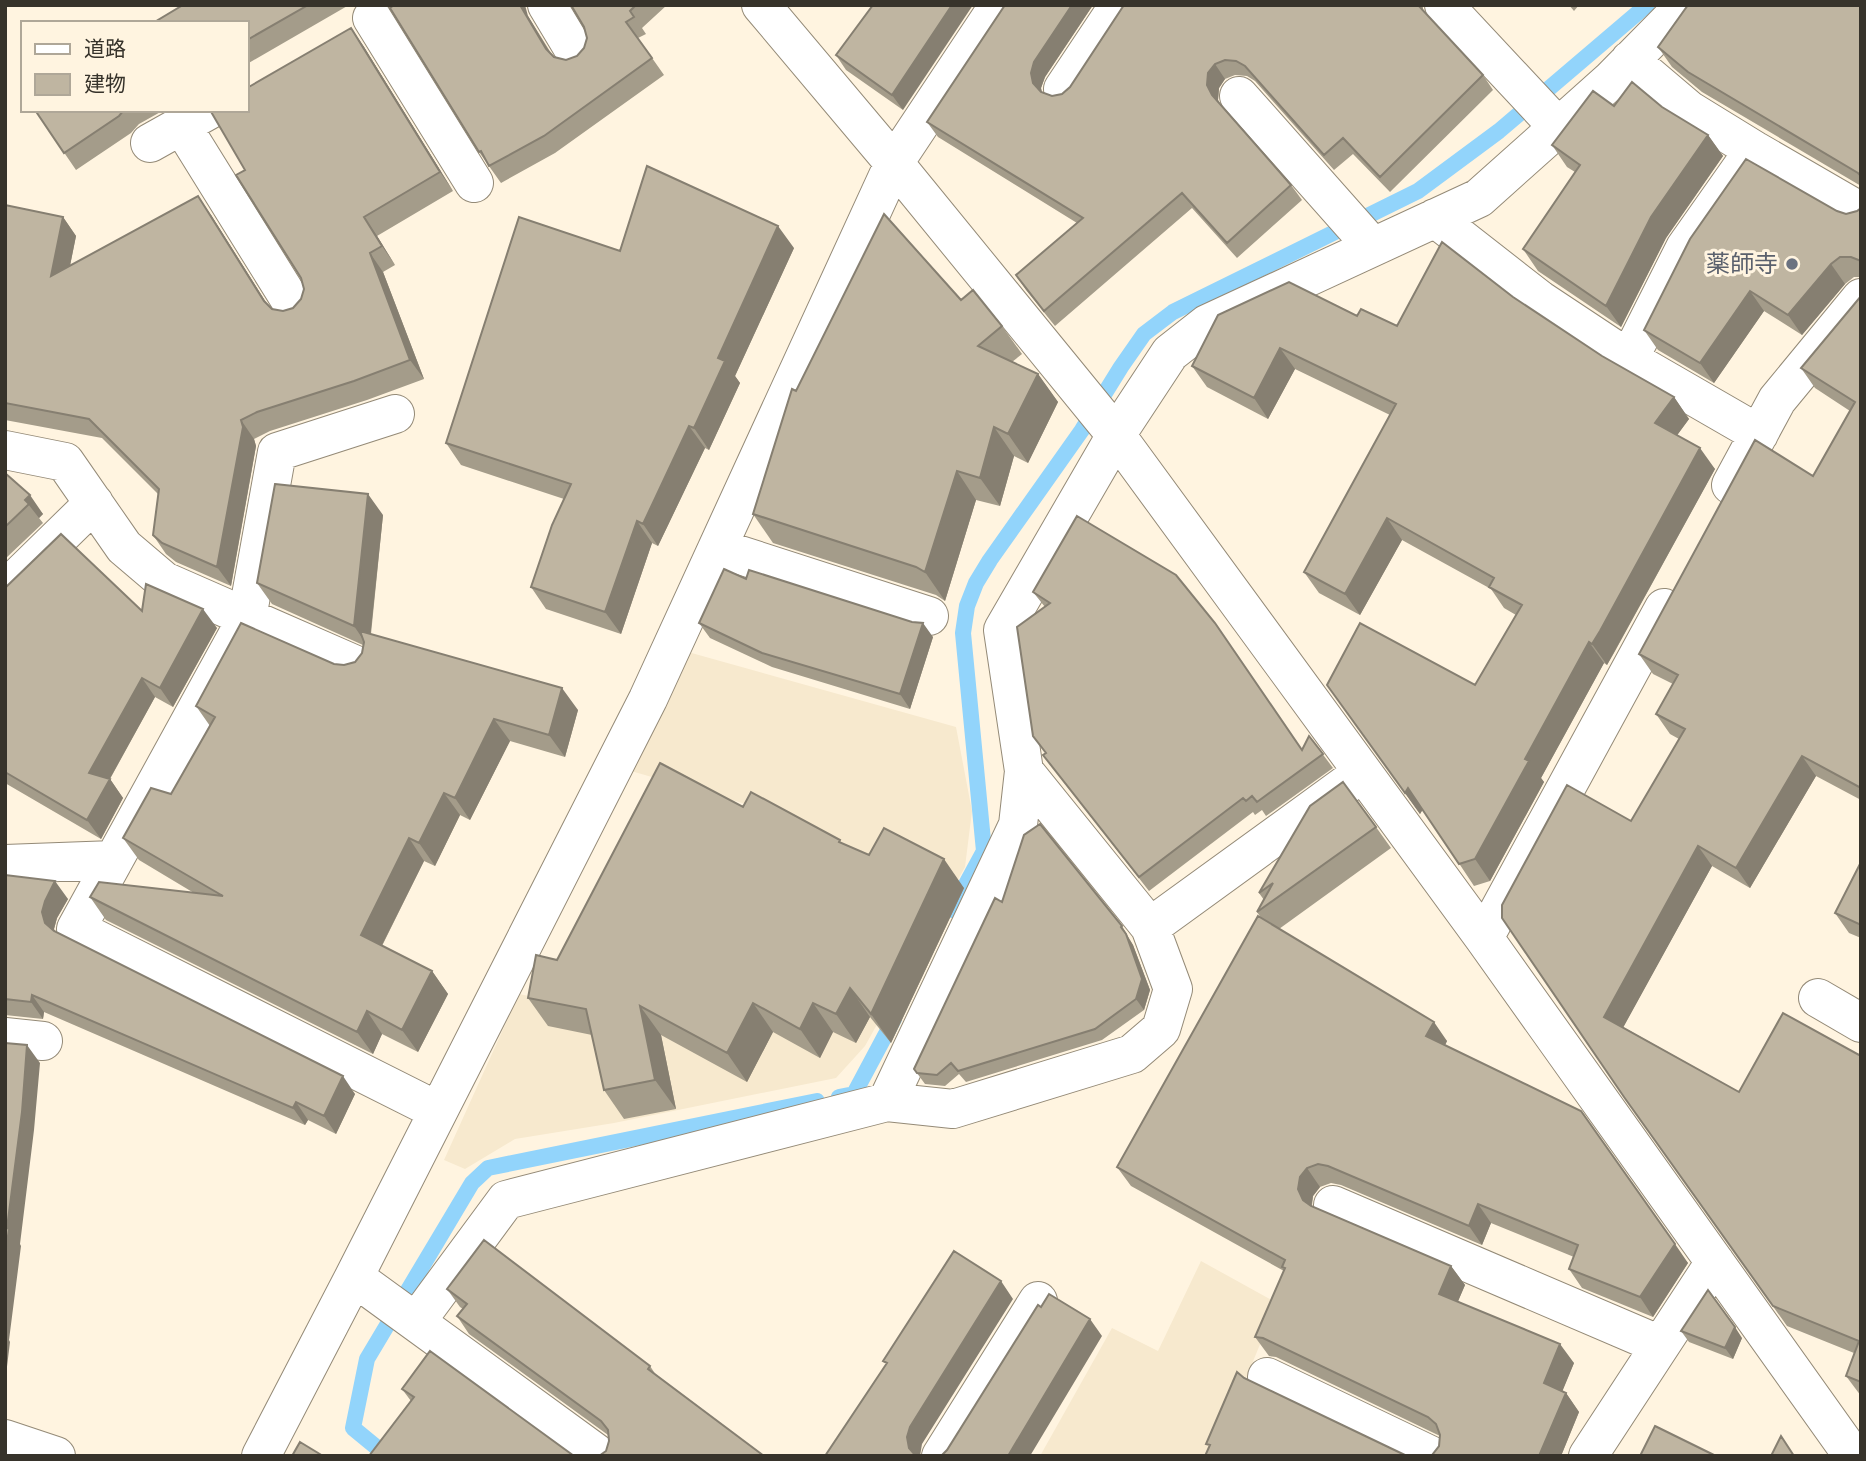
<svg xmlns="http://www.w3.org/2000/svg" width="1866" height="1461" viewBox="0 0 1866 1461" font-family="Quicksand,'Noto Sans JP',sans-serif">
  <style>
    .built { fill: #f7e9ce }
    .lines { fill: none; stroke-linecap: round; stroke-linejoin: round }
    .stream { stroke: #92d4fb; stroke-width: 16 }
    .minor-casing { stroke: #948a77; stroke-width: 40 }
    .minor { stroke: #fff; stroke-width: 38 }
    .wall { fill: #a49c8a }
    .shaded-wall { fill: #867f71 }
    .building { fill: #bfb5a1; stroke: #867f71; stroke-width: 2 }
    .worship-dot { fill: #6b7280; stroke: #fff4e0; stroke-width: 2.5 }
    .labels { text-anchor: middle; stroke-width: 6; stroke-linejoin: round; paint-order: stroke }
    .worship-label { font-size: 24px; fill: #5b616d; stroke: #fff4e0; text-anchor: end }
  </style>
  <rect width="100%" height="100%" fill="#fff4e0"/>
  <path class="built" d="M688 652 956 727 972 811 965 867 865 1046 836 1078 614 1123 515 1139 465 1169 444 1160 519 994 657 1022 767 810 631 771Z
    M1201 1261 1277 1303 1214 1456H1040L1112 1328 1158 1351Z"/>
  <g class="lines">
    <path class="stream" d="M952 910 984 851 963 633 967 606 976 583 990 560 1082 430 1121 367 1144 334 1173 312 1418 191 1499 131 1647 5
      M839 1097 854 1094 894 1019
      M387 1456 353 1428 367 1359 472 1183 488 1168 817 1101"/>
    <defs>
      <path id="minor" d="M547 5 577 55
        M761 5 894 163 1116 435 1484 938 1853 1456
        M1444 5 1558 127
        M372 18 474 183
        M1063 89 1119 5
        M1239 96 1373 247
        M182 126 295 308
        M150 143 209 110
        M1754 150 1861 212
        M1435 218 1540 300 1629 359 1759 434
        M1629 359 1685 248 1754 150 1689 110 1630 60
        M395 414 277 452 247 618 76 929 438 1111
        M5 450 65 462 124 547 164 581 358 666
        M1731 485 1777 400 1861 298
        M718 548 929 616
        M5 590 94 503
        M5 864 114 860
        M1150 927 1347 784
        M1484 938 1664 608
        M1818 998 1861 1023
        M5 1037 43 1041
        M887 1102 1018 825 1024 771 1003 630 1116 435 1170 353 1207 324 1479 198 1610 81 1685 5
        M1333 1205 1660 1345
        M354 1277 600 1456
        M416 1322 506 1200 887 1102 953 1109 1132 1054 1161 1029 1173 989 1150 927 1024 771
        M1267 1377 1432 1456
        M5 1439 56 1456
        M261 1456 354 1277 648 699 894 163 999 5
        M941 1456 1038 1301
        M1588 1456 1715 1262"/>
    </defs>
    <use href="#minor" class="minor-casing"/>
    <use href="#minor" class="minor"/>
  </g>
  <path class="wall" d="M183 5H349L247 64V23Z
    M571 5H667L642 28 646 34 638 38 664 75 555 153 501 183 479 152 528 16 551 53 554 57 566 60 577 56 584 48 587 38 584 27Z
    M873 5 903 110 846 70 836 55Z
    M1005 5H1093L1045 77 1041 88 1042 93 1052 96 1062 94 1070 87 1124 5H1423V11L1483 75 1493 90 1390 192 1353 154 1334 170 1255 81 1247 76 1235 75 1225 79 1219 88 1218 100 1219 103 1291 185 1302 200 1237 258 1192 208 1055 326 1026 290 1016 275 1077 223 938 137 927 122Z
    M1569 5H1579L1574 11Z
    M1861 5V186L1702 92 1672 67 1658 47Z
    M351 28 364 47 453 191 377 236 395 265 383 272 424 379 367 400 270 431 254 439 256 446 231 586 176 562 166 554 153 535 158 494 102 438 5 420V205L63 217 76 236 70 266 211 215 267 304 272 309 283 311 293 308 301 299 304 289 301 278 245 170Z
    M1614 106 1662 107 1708 135 1723 156 1666 238 1621 327 1538 271 1523 249 1575 172 1567 167 1552 145Z
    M35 110H164L139 124 131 133 76 170Z
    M1861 208V277H1854L1845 284 1802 335 1764 311 1714 383 1658 350 1644 330 1837 211 1846 214 1857 211Z
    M794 248 735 376 740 383 709 450 705 448 658 546 652 543 621 634 546 609 531 587 564 499 461 465 446 443 620 251Z
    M1861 296V800L1816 776 1750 888 1712 866 1623 1027 1739 1092 1859 1055 1861 1053V1396L1846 1376 1854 1353 1787 1326 1624 1097 1502 918 1631 821 1679 739 1670 734 1656 714 1673 684 1653 674 1639 654 1813 476 1850 411 1815 388 1801 368Z
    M1513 297 1602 356 1674 397 1689 419 1677 435 1715 469 1614 653 1607 665 1604 663 1541 778 1544 782 1490 881 1474 886 1423 809 1420 814 1327 685H1475L1516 615 1504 608 1491 589 1402 540 1360 615 1319 593 1304 572 1390 415 1295 369 1268 419 1207 387 1192 366 1357 316 1397 326Z
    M961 300 1002 326 1022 354 1012 362 1038 374 1058 402 1028 463 1014 456 1000 506 976 500 945 601 936 595 773 543 753 514 796 391Z
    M5 473 43 514 39 518 43 523 5 559Z
    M383 515 371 634 578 710 565 757 510 741 470 820 460 815 435 866 424 861 382 946 432 971 448 994 418 1052 382 1034 373 1054 106 920 90 897 194 893 139 860 123 838 171 794 210 726 196 706 334 664 344 665 355 662 362 653 363 645 272 604 257 583Z
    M746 579 933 637 910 709 772 667 710 638 699 623Z
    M5 588 142 611 217 628 173 707 155 697 110 779 123 798 101 839 5 783Z
    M1033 592 1302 749 1309 736 1333 768 1266 816 1262 810 1255 815 1253 812 1149 891 1043 755 1045 753V607Z
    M1310 806 1376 827 1391 848 1279 929 1447 1041 1445 1045 1688 1263 1653 1317 1582 1288 1569 1269 1574 1257 1491 1223 1482 1245 1341 1185 1331 1183 1320 1187 1313 1196 1312 1206 1451 1266 1465 1285 1458 1301 1574 1363 1562 1391 1566 1393 1579 1412 1561 1456H1428L1432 1455 1439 1446 1440 1436 1276 1357 1269 1356 1255 1337 1284 1271 1131 1186 1117 1167 1261 918 1257 912 1264 900 1259 893Z
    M743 807 842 843 869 855 964 888 891 1043 870 1017 856 1043 833 1032 820 1058 773 1032 747 1082 661 1035 676 1109 624 1119 604 1090 592 1035 548 1026 528 998 557 960Z
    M1861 862V938L1849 933 1835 913Z
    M5 875 68 899 57 918 54 929 55 932 355 1094 336 1134 308 1120 305 1125 44 1012 43 1019 5 1015Z
    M1002 902 1122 926 1133 945 1150 990 1144 1010 1102 1040 966 1082 959 1074 945 1086 925 1084 914 1069Z
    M447 1289 650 1366 656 1375 606 1451 609 1441 608 1435 469 1334 457 1316 463 1309 460 1307Z
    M1681 1331 1742 1338 1733 1359 1689 1342Z
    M402 1389 574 1456 411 1401Z"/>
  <path class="shaded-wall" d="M520 5H525L528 16 558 66 546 49Z
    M952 5H973L903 110 892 95Z
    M1072 5H1093L1045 77 1041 88 1043 98 1033 83 1031 73 1034 62Z
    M351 28 364 47 453 191 440 172Z
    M1215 64 1225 79 1219 88 1218 100 1222 110 1212 95 1207 85 1208 73Z
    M1708 135 1723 156 1666 238 1621 327 1606 306 1651 217Z
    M198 196 211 215 277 320 264 301Z
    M63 217 76 236 64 295 51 276Z
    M364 217 377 236 395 265 382 246Z
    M778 226 794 248 735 376 740 383 709 450 694 428 718 358Z
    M370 253 383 272 424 379 410 360Z
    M1831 264 1845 284 1802 335 1788 315Z
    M1750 291 1764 311 1714 383 1700 363Z
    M1280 348 1295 369 1268 419 1254 398Z
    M1038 374 1058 402 1028 463 1008 434Z
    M1674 397 1689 419 1670 445 1655 423Z
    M241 420 254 439 256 446 231 586 217 567Z
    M689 426 705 448 658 546 643 524Z
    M994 427 1014 456 1000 506 980 478Z
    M1700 448 1715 469 1607 665 1592 644Z
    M957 471 976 500 945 601 925 572Z
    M368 494 383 515 369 648 354 626Z
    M30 495 43 514 39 518 25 500Z
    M1387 518 1402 540 1360 615 1345 594Z
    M637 521 652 543 621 634 605 612Z
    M203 609 217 628 173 707 160 688Z
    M923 623 933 637 910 709 900 694Z
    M1589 642 1604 663 1541 778 1544 782 1490 881 1475 859 1525 759Z
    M142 678 155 697 103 791 89 773Z
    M562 688 578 710 565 757 549 735Z
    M494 719 510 741 470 820 455 798Z
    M1802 756 1816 776 1750 888 1736 868Z
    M110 779 123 798 101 839 87 820Z
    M1408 788 1423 809 1420 814 1405 793Z
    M444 793 460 815 435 866 419 843Z
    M409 838 424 861 376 957 361 935Z
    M1698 846 1712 866 1618 1037 1604 1017Z
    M944 859 964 888 891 1043 871 1014Z
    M55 881 68 899 57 918 54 929 57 940 45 923 42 912 45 901Z
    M1126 934 1133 945 1150 990 1144 1010 1136 999Z
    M432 971 448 994 418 1052 402 1030Z
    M850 988 870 1017 856 1043 836 1014Z
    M32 995 44 1012 43 1019 31 1002Z
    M753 1003 773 1032 747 1082 727 1053Z
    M813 1003 833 1032 820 1058 800 1029Z
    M640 1006 661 1035 676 1109 655 1080Z
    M367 1011 382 1034 373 1054 357 1032Z
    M1434 1022 1447 1041 1440 1055 1426 1036Z
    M27 1045 40 1063 34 1130 20 1244 21 1246 9 1340 10 1342 5 1383V1257L7 1228Z
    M343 1076 355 1094 336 1134 324 1116Z
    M296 1102 308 1120 305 1125 293 1108Z
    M1307 1168 1320 1187 1313 1196 1311 1208 1303 1200 1298 1189 1300 1177Z
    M1478 1204 1491 1223 1482 1245 1469 1226Z
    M1675 1244 1688 1263 1653 1317 1640 1297Z
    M1451 1266 1465 1285 1453 1313 1439 1294Z
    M1001 1281 1013 1299 922 1444 920 1456H915L909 1448 907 1437 910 1427Z
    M1090 1319 1102 1336 1030 1456H1008Z
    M1735 1327 1742 1338 1733 1359 1725 1348Z
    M1560 1344 1574 1363 1558 1402 1544 1383Z
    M1566 1393 1579 1412 1561 1456H1539Z"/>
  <path class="building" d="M183 5H308L247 40V23H153Z
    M394 5H520L546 49 554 57 566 60 577 56 584 48 587 38 584 27 571 5H636L630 11 634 17 626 22 652 58 544 136 489 166 481 151 479 152 390 8Z
    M873 5H952L892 95 836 55Z
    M1005 5H1072L1034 62 1031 73 1033 83 1041 92 1052 96 1062 94 1070 87 1124 5H1418L1483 75 1380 177 1343 138 1324 155 1245 66 1236 61 1225 60 1215 64 1208 73 1207 85 1212 95 1291 185 1227 243 1182 193 1044 311 1016 275 1083 218 927 122Z
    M1688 5H1861V176L1858 173 1688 72 1658 47Z
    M351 28 440 172 364 217 382 246 370 253 410 360 354 381 257 412 241 420 243 427 217 567 162 543 153 535 159 489 89 419 5 403V205L63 217 51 276 198 196 264 301 272 309 283 311 293 308 301 299 304 289 301 278 236 175 245 170 210 110H247V88Z
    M1632 82 1662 107 1708 135 1651 217 1606 306 1523 249 1580 165 1552 145 1593 91 1614 106Z
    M35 110H124L119 116 64 153Z
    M1746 159 1837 211 1846 214 1857 211 1861 208V261L1851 257H1840L1831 264 1788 315 1750 291 1700 363 1644 330 1690 239Z
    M647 166 778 226 718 358 725 361 694 428 689 426 643 524 637 521 605 612 531 587 552 525 571 484 446 443 519 217 620 251Z
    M884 214 961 300 973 290 1002 326 978 346 1038 374 1008 434 994 427 980 478 957 471 925 572 916 567 753 514 792 389 796 391Z
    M1442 242 1513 297 1602 356 1674 397 1655 423 1700 448 1600 631 1592 644 1589 642 1525 759 1529 761 1475 859 1459 864 1408 788 1405 793 1327 685 1360 623 1475 685 1522 605 1489 587 1494 578 1387 518 1345 594 1304 572 1396 404 1280 348 1254 398 1192 366 1218 315 1289 282 1357 316 1361 309 1397 326Z
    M1861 296V788L1802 756 1736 868 1698 846 1604 1017 1739 1092 1783 1013 1859 1055 1861 1053V1382L1846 1376 1859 1341 1773 1306 1624 1097 1502 918V905L1567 785 1631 821 1685 729 1656 714 1678 675 1639 654 1755 440 1813 476 1855 402 1801 368Z
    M5 473 30 495 25 500 29 504 5 527Z
    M275 484 368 494 354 626 257 583Z
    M1077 516 1176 575 1215 623 1302 750 1309 736 1323 754 1257 802 1252 796 1246 801 1243 798 1139 877 1043 755 1046 753 1033 736 1017 627 1050 603 1033 592Z
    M61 534 142 611 146 584 203 609 160 688 142 678 89 773 110 779 87 820 5 772V588Z
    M724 569 746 579 749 570 912 622 923 623 900 694 762 653 699 623Z
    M241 623 334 664 344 665 355 662 362 653 364 642 360 631 562 688 549 735 494 719 455 798 444 793 419 843 409 838 361 935 432 971 402 1030 367 1011 357 1032 90 897 99 882 223 896 123 838 151 788 171 794 215 717 196 706Z
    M660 763 743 807 751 792 840 840 839 842 869 855 884 828 944 859 871 1014 850 988 836 1014 813 1003 800 1029 753 1003 727 1053 640 1006 655 1080 604 1090 586 1009 528 998 536 955 557 960Z
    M1343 782 1376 827 1257 912 1273 883 1259 893 1310 806Z
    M1040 824 1122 926 1121 927 1126 934 1142 979 1136 999 1095 1029 958 1071 951 1063 937 1075 917 1073 914 1069 995 898 1002 902 1024 835Z
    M1861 862V925L1835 913Z
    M5 875 55 881 45 901 42 912 45 923 54 931 343 1076 324 1116 296 1102 293 1108 32 995 31 1002 5 999Z
    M1258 916 1434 1022 1426 1036 1581 1111 1675 1244 1640 1297 1569 1269 1578 1245 1478 1204 1469 1226 1328 1166 1318 1164 1307 1168 1300 1177 1298 1189 1303 1200 1311 1206 1451 1266 1439 1294 1560 1344 1544 1383 1566 1393 1539 1456H1428L1432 1455 1439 1446 1440 1435 1436 1424 1428 1417 1263 1338 1255 1337 1285 1268 1282 1267 1285 1260 1117 1167Z
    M5 1043 27 1045 22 1112 7 1228 9 1229 5 1257Z
    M484 1240 650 1366 648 1369 764 1456H599L606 1451 609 1441 608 1430 601 1421 457 1316 467 1304 447 1289Z
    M954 1251 1001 1281 910 1427 907 1437 909 1448 916 1456H825L887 1363 883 1361Z
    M1708 1290 1735 1327 1725 1348 1681 1331Z
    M1049 1294 1090 1319 1008 1456H941L947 1450 1038 1305 1041 1307Z
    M430 1351 574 1456H369L414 1397 402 1389Z
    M1237 1372 1244 1378 1407 1456H1205L1210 1445 1206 1444Z
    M1655 1426 1716 1456H1640Z
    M1781 1436 1794 1456H1771Z
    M300 1442 323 1456H292Z"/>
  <circle class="worship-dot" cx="1792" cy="264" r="7"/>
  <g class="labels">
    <g class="worship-label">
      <text x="1778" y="272">薬師寺</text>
    </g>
  </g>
  <rect width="1866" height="1461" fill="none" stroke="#37332b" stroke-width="14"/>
  <rect x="21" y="21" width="228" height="91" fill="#fff4e0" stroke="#afa798" stroke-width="2"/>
  <rect x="35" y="44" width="35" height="10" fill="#ffffff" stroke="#afa798" stroke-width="2"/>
  <text x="84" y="56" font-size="21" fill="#37332b">道路</text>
  <rect x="35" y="74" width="35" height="21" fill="#bfb5a1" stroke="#afa798" stroke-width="2"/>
  <text x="84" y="91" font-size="21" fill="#37332b">建物</text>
</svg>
